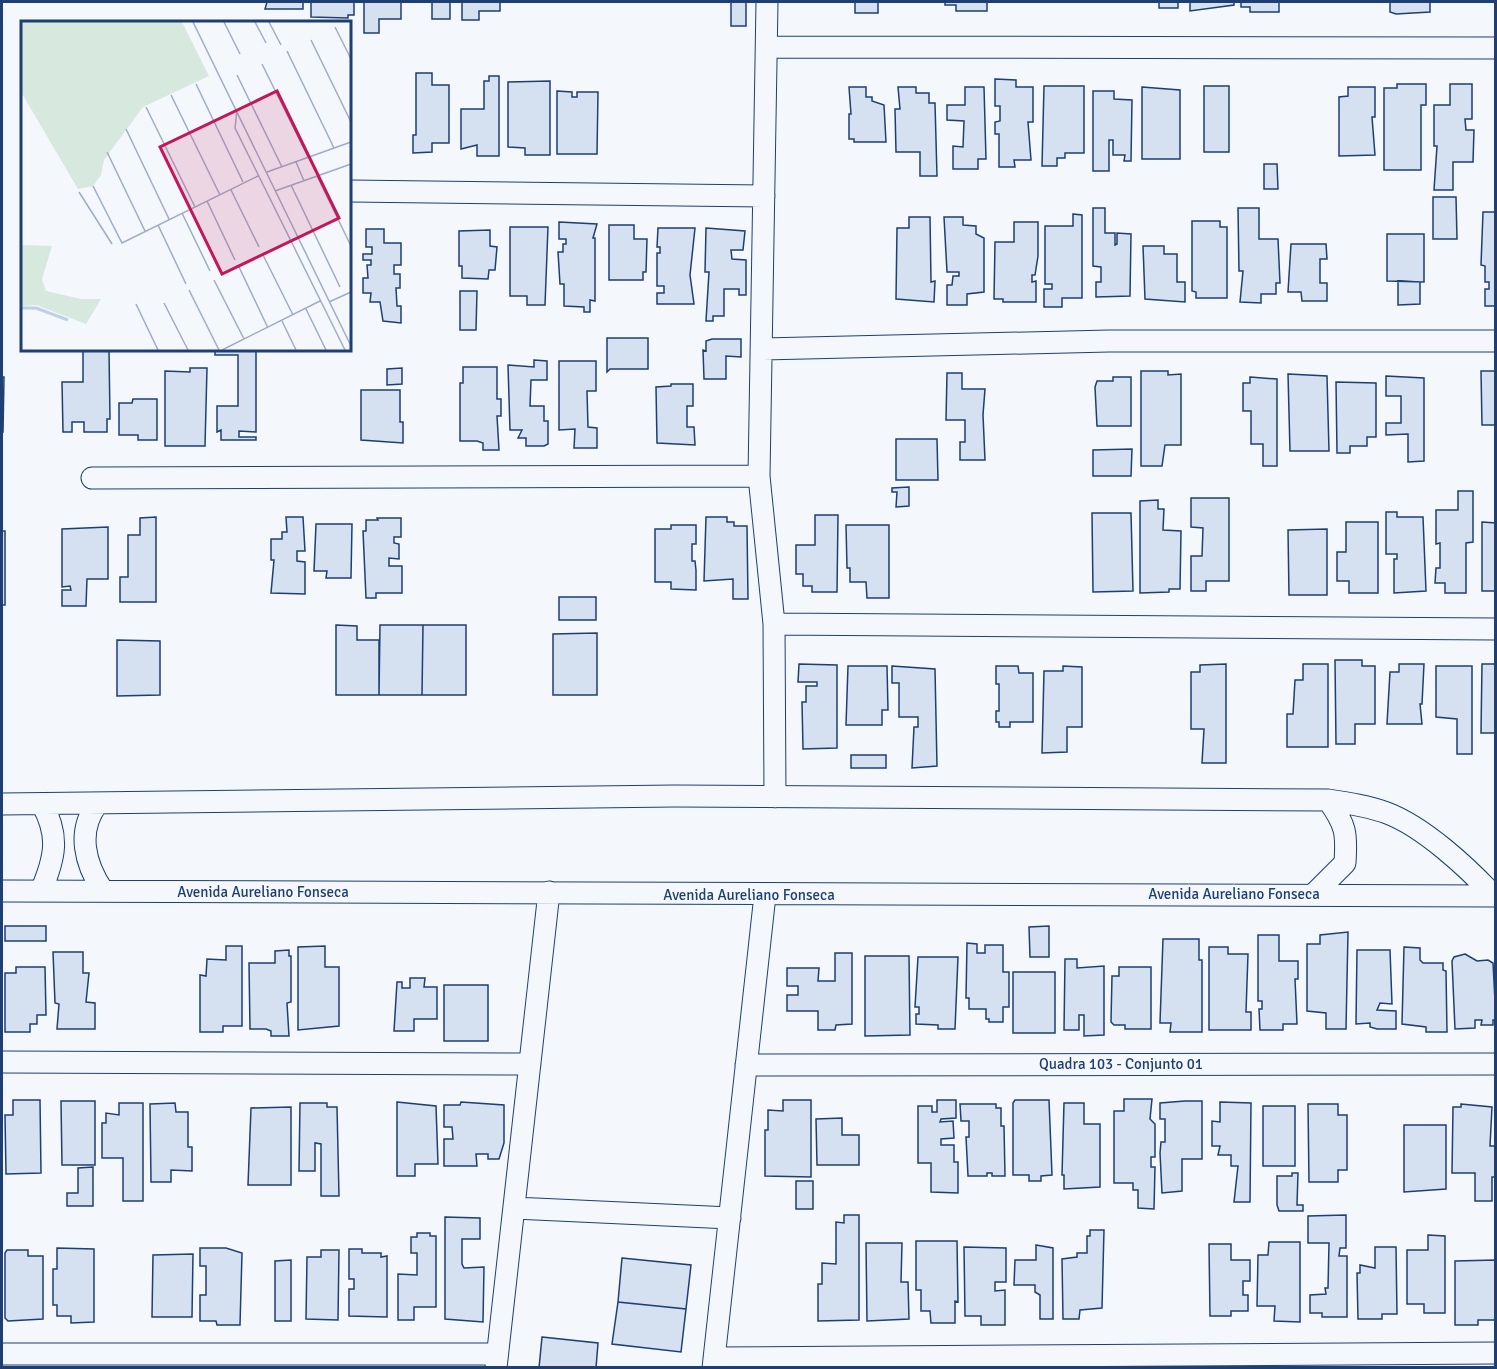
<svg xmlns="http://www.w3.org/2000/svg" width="1497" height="1369" viewBox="0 0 1497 1369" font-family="Signika,sans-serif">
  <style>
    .building { fill: #d5e0f0; stroke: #1d3f73; stroke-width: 1.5 }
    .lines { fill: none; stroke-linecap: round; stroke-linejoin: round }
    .minor-casing { stroke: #1d3f73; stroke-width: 23 }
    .minor { stroke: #f4f7fb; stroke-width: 21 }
    .labels { text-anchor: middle; stroke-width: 4.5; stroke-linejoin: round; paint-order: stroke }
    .street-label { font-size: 15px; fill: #1d3f73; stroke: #f4f7fb }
    .inset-river { fill: none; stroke: #bed0e5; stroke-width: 3 }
    .inset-road { fill: none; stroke: #9eadc5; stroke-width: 1.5 }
    .view { fill: #c2185b; fill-opacity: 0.15; stroke: #c2185b; stroke-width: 3 }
    .inset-edge { fill: none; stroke: #1d3f73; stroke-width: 3 }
  </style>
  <rect width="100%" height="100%" fill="#f4f7fb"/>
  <path class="building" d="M267 2H303V9H265Z
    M311 2H354V15H348V18L311 17Z
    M364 2H401V19H379V33H364Z
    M432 2H450V19H432Z
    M462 2H500V11H479V20H462Z
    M731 2H746V26H731Z
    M855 2H878V13H855Z
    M945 2H987V11H956V5H945Z
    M1141 2H1178V8H1159V2Z
    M1190 2H1234V5L1190 11Z
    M1241 2H1279V12H1250V7H1241Z
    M1390 2H1430V12L1396 14 1390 12Z
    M416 73H432V85H449V143H432V152L413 153V135H416Z
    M489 76H499V156H477V145L461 149V109H484V81H489Z
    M995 79 1016 80V87H1033V122H1028L1031 160H1014L1015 167H999V134H995V122L1000 121V106H995Z
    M550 81V155H525V148L508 147V82Z
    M1397 84H1426V105H1421V170H1384V88H1397Z
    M1450 84H1472V119H1465L1466 130H1474L1473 162H1453V190H1434L1437 146H1434V105H1450Z
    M1044 86H1084V153H1065V158H1057V166H1042Z
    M1204 86H1229V152H1204Z
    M849 87H866V97H872V101L884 105 886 142H854V139H849V114H851Z
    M898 87H916V93H929V103H935L937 176H920V152H896L895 109H900Z
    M965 87H984L986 159H978V169H953V146L963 147 964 121 947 120V105H965Z
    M1142 87 1180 90V159H1142Z
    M1348 87H1375V117H1372L1375 155 1339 156V97L1348 96Z
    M557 91 572 92V97H577V92H598L597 154H557Z
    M1093 91H1114V99L1132 100 1131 161H1124L1125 155H1113V140H1109V171H1093Z
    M1264 164H1277L1278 189H1264Z
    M1433 197H1456L1457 239H1433Z
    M1093 208H1105V233H1115V245L1117 244V233L1131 234 1130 296 1096 297V282H1101V267L1093 266Z
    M1238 208H1259V239H1278L1280 283H1276V294H1261V303L1240 302 1243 271H1239Z
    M1483 212H1496V306H1485V289H1489V282H1485V266L1481 265Z
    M1073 214 1082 215V298H1062V307H1044V289H1052V284H1045V226H1073Z
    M909 217H930L931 282 935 281 934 302 896 299 897 228H909Z
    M944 217H963V225L976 226V234L984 238V292L967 294V305H947V285H952L953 276H959V272H947Z
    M1220 221V227H1227V298H1196V292L1192 291V221Z
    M559 222 597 224 593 238H595V301L590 300V312H584V307L564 306V284H560L558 252H563V244H566V239H559Z
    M1014 222H1038V256L1035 275H1032V282L1036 281V302H1003V299H994L995 242H1014Z
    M609 225H634V239H647L646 272H643V280H609Z
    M510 227H548L545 305H527V296H510Z
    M658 228H695L690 275 694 304H657V293H664V286H657V253H660V247H657Z
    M706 228 745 231 743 250H731L732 259 746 260V295H739V289H724V316H713V321H706L709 272H705Z
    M366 229H384V243H401V265H394V274H400V288H396L397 306H401V323L383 321 380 302H370L371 293H363V278H368L367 265H371V260H363V254H372V247H366Z
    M490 230V246L497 247 495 270H489L488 279 462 278V266H459V231Z
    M1387 234H1424V282L1387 281Z
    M1291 244H1326L1327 259H1320V283H1327V301H1302L1301 292H1288Z
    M1143 246H1164V254H1177V282H1185V302L1145 299Z
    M1398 281 1420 282V304L1398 305Z
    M460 291H477L476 330H460Z
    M607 338H648V369H610L607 372Z
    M712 339H741V357L726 356V379H704L703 350 706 351V341Z
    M83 350H109L110 419H107V432H84V422H72V432H63L62 382H83Z
    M215 350H256V432L239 431V437H256V440H221V430L217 432V406H238V355H215Z
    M534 360 547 361V380H531L530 406H544V421H548V444L544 446H526V438H518L522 430H510L508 365 534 367Z
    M559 361H596V391H587L588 427 597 428V448H574L575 429 559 430Z
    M463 367H497V399H501V416H497L499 450H483V443L477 441H460V383H463Z
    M190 368H207L205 446H165V371L190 372Z
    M402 368V384L387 385V369Z
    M1141 371H1168V375L1181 374V445H1165L1162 466H1141Z
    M1481 371H1496V425H1482Z
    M947 373H962V389H985L983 415 985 460H960V442H965V420H946Z
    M1288 374 1327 376 1329 451H1290Z
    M1386 376 1424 378V461L1408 462V434L1386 435V423H1401V396H1386Z
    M2 377H4L3 432H2Z
    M1113 377H1131V426H1097L1095 387 1097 381H1113Z
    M1250 377 1277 379V466H1263V444H1251V411H1243V383H1250Z
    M1336 382 1376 383V437H1367V446H1350V453H1337Z
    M671 384H693V406H687V427H694L695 445 657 443 656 387 671 386Z
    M361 390H400V422H403V443L361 440Z
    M133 399H157V440H138V435H119V403H132Z
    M896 439H937L938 480H896Z
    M1132 449 1131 476H1093V450Z
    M909 487V506L896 507 897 492H892V488Z
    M1458 491H1473V542L1466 543V593H1445V583H1435L1436 568H1440V543L1436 544V510H1458Z
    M1191 498H1229V581H1206V591H1191V556H1202L1203 528 1191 527Z
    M1158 500V509H1164L1163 530 1181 531 1180 589H1169V592L1140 593V501Z
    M1386 512H1397V517H1423L1426 591 1394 593V559H1397V554H1386Z
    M1092 513H1131L1133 591 1093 592Z
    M815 515H838L837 592H812V586H803V574H796V545H815Z
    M156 517V602H120V577H128V535H140V518Z
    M286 517H303L305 551H297V561L305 562V594L271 593 274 560H271V539H282V532H287Z
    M706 517H727V522H734V526H747L748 599H733V579L704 581Z
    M377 518H401V537H394V543L399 544V559L389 558V566H402V593H376V598H366L363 531H366V520H378Z
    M1346 522H1378V593H1349V581H1337V552H1346Z
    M1482 522 1496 523V591H1482Z
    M316 524H352L351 578H326L327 571H314Z
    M671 525H696V544H692V561H695L696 570V590L671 589V582H655V529H671Z
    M846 525H889V598H867L866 582H850V568H847Z
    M108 527V579H87L86 606H62V590H71L70 586 62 587V529Z
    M1327 529V595H1289L1288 530Z
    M2 531H5V605H2Z
    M559 597H596V620H559Z
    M336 625 357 626V640H379V695H336Z
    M380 625H423L422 695H379Z
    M423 625H466V695H422Z
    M597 633V695H553V634Z
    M117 640 160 641V695L117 696Z
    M1335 660H1362V666H1375V724H1355V744H1336Z
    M799 664 837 665V748L803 749 802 702H806V686H817V682H798Z
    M1226 664V763H1202L1204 729H1191V672H1200V665Z
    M1303 664H1328V747H1287V714H1293L1295 680H1303Z
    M1399 664H1424L1422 704H1420L1422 724H1387L1390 672H1399Z
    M1482 664H1496V733H1481Z
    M848 666H887L888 710H882V725H846Z
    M892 666 935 669 937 766 912 768 914 727H918V717H899V683H892Z
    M996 666H1018L1019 673H1033V722H1010V727H999V722H996V711H999V684H996Z
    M1063 666 1082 667V727H1067V752L1042 753 1044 671H1063Z
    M1436 666H1472V754H1457V719L1436 717Z
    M851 755H886V768H851Z
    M5 926H46V941H5Z
    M1049 926V957H1030L1029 927Z
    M1348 932 1346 1029H1326V1013L1307 1011V944H1320V935Z
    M1258 935H1279V961H1298V979H1295L1297 1024H1283V1030H1260L1259 1009H1262V1001H1258Z
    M1163 939H1199V960H1202V1032H1170L1171 1023H1160Z
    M967 943 977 944V953H985V945H1003V972H1009V1007H1003V1022H989V1019H986V1009H969V998H966Z
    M226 946H242V1026H223V1032H200V975L206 976 207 959 226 960Z
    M325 946V967H339V1026L298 1030V947Z
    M1209 947H1228V954H1248L1246 1012H1251V1030H1209Z
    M1404 947 1420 948V960L1423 963H1443V970L1446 971 1447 1032H1426V1027L1402 1024Z
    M289 950V956H291V1002L287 1003 289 1036H271V1031L266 1029H250L249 963H275V951Z
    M1357 950H1390L1392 1004 1380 1003 1377 1010 1396 1011V1029H1377L1370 1027V1023L1356 1024Z
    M53 952H83V973H89L86 1002 95 1003V1029H57L59 1004 55 1003Z
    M835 953H852V1024L836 1025 835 1030H818V1011H787V995H798V986H787V968H819L818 981H835Z
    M1465 954 1477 961 1488 960 1493 963 1496 1020H1493V1025H1481L1482 1020H1475V1028L1455 1029 1452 961 1454 957Z
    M865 956H909L910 1035 865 1036Z
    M918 957H958L955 1029H938V1025L916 1024V1014H919V1007H915Z
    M1065 959H1077V968L1104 966V1035L1084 1036V1015H1079V1030H1064Z
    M16 967H45L46 1015H37V1024H30V1032H5V973H16Z
    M1119 967H1151V1029H1125V1025H1114L1111 1022 1112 976H1119Z
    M1013 972H1055V1033H1013Z
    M410 978H425L424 987H437V1019H414V1031H394L397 982H402V988H410Z
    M444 985H488V1041H444Z
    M1124 1099H1152L1150 1119 1155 1124V1157H1151V1167H1155L1154 1209 1138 1208V1190H1133V1183H1114V1111H1124Z
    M13 1100H40L41 1173 6 1174 5 1115H13Z
    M783 1100H811V1177L765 1176V1130H768V1110L783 1111Z
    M937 1100H956V1118L941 1119 940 1122 953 1121 954 1138 941 1139V1145H954V1162H958V1193L931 1192V1163H918V1106H932V1112H937Z
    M1015 1100H1049L1052 1175 1041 1176V1181H1029V1175H1013V1103Z
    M61 1101H95V1165H62Z
    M1185 1101H1202V1159H1182V1191L1162 1193 1160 1153 1161 1142H1165V1119H1160V1103Z
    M397 1102 436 1106 438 1164H415V1176H397Z
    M461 1102 504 1105V1143L499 1159H488V1154H476L477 1166H444V1139H453L452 1127H444V1105H460Z
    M1220 1102 1251 1103 1250 1202H1234L1238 1166H1231V1155H1218L1220 1146H1212V1121L1220 1122Z
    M119 1103H143V1201H123V1158H102V1123H106V1113L119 1115Z
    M175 1103 176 1112H188V1147H192V1171L171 1170V1182H151L150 1104Z
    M300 1103H327V1107H337L339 1196H321V1144L315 1143V1171H299Z
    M1064 1103H1084V1124H1100V1187L1064 1189V1175H1062Z
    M960 1104H996V1108H1001V1126H1004L1005 1176H992V1173H987V1176H968L966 1137H969V1121H961Z
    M1308 1104H1338V1115H1347V1170H1338V1182H1309Z
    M1461 1104 1492 1107 1490 1146H1495V1177H1492V1201H1475V1173H1452L1453 1107H1461Z
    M1263 1106H1295V1166H1263Z
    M291 1107V1185H248L251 1108Z
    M842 1118V1135H859V1165H817L816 1119Z
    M1404 1125H1446V1189L1404 1192Z
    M93 1167V1206H67V1193H78V1168Z
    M1292 1173H1298L1297 1205H1303V1211H1279L1277 1205V1176H1292Z
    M796 1181H813V1209H796Z
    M844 1215H859V1320L818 1321V1284H822V1263L836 1264V1222L844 1223Z
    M1346 1215V1248H1340L1339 1256H1347V1317H1322V1313H1310V1295L1326 1294 1325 1288H1328L1329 1243H1308V1216Z
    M445 1217 480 1218V1239H462V1264L464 1268 484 1267 483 1322 445 1319Z
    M1090 1230H1104L1102 1308 1080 1310 1079 1319H1063L1062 1259 1077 1257V1253H1087V1236H1090Z
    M417 1233H430V1236H436V1307H414V1320H398V1274L417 1275V1253H411V1237H417Z
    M1428 1235 1445 1236V1313H1424V1304H1407V1250H1428Z
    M916 1241H957L958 1302 955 1301V1323H931L930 1311H921V1290H916Z
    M1269 1242H1300V1322L1274 1321 1275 1306H1257L1258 1255H1268Z
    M866 1243H902L901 1282H908L909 1319 867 1321Z
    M1209 1244H1231V1260H1250V1281H1243V1295H1248V1311H1231V1316H1210Z
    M1036 1245 1053 1248V1319H1040V1295L1035 1292V1285H1014L1015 1260H1036Z
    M964 1247 1006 1248V1282H995V1291L1005 1290V1325H981V1316H965Z
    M1375 1247H1396L1397 1314H1382V1319H1358L1357 1273H1360V1265L1375 1268Z
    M57 1248 94 1249V1322L71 1323V1316H57V1305H53V1269H57Z
    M200 1248H226L242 1253 240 1325H217L216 1321H200V1295H206V1266H200Z
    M349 1249H362V1253H381V1257L387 1256V1317L349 1316V1289H354V1279H349Z
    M7 1250H28V1256H43V1319L8 1321 5 1318V1253Z
    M321 1250H339L338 1320 306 1319 307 1257H321Z
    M193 1254 192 1317H152L153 1255Z
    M622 1258 691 1265 686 1309 618 1302Z
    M291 1260V1321H275V1261Z
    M1495 1260V1320H1478V1325H1455V1261Z
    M618 1302 686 1309 681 1352 612 1344Z
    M542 1337 598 1343 596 1368H539Z"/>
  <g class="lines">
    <defs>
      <path id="minor" d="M767 2 759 476 774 624 775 797
        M767 47 1496 48
        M350 191 764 196
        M763 349 1109 341H1496
        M92 478 759 476
        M774 624 1496 629
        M98 803C76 831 85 864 103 891
        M2 804 675 796 1328 800C1348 803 1368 806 1387 813 1424 827 1468 868 1494 896
        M2 891 1496 896
        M41 891C55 858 60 836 42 804
        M1314 894 1345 863C1347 833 1346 825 1328 800
        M2 1062 530 1064
        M746 1065 1496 1064
        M514 1208 730 1218
        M2 1354H497
        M714 1358 1496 1353
        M496 1368 549 892
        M713 1368 765 895"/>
    </defs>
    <use href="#minor" class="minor-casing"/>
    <use href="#minor" class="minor"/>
  </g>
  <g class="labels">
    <g class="street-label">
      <text x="263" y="897">Avenida Aureliano Fonseca</text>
      <text x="1234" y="899">Avenida Aureliano Fonseca</text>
      <text x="749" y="900">Avenida Aureliano Fonseca</text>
      <text x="1121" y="1069">Quadra 103 - Conjunto 01</text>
    </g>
  </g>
  <g transform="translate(21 21)">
    <rect width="330" height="330" fill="#f4f7fb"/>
    <path d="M0 1H161L188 55 122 86 83 139 80 154 72 165 57 168 0 71ZM0 224 31 225 21 258 25 270 60 278H80L65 303 15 284 0 285Z" fill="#d7e8df"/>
    <path class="inset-river" d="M0 287H15L47 299"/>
    <path class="inset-road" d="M172 1 330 325M203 1 219 33M234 1 245 22M248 1 260 24M314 6 330 38M290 19 330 101M266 30 313 127M241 43 287 136M216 54 261 146M175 63 222 161M150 74 199 174M125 86 174 186M216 89 214 107 324 329M105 108 148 198M86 131 124 210M275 141 283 160M246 151 330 121M296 155 330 225M270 164 319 266M72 165 101 222 237 155M210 169 238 226M254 170 330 143M58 171 91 223M186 180 214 239M161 192 189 250M137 204 165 263M242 234 272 294M218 246 247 307M193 259 223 318M168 269 198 329M308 281 330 271M143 282 167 329M115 283 137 329M285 288 305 329M261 300 275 329M201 329 299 280"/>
    <path class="view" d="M256 70 318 197 201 253 139 126Z"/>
    <rect width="330" height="330" class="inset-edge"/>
  </g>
  <rect width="1497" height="1369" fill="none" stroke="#1d3f73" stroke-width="6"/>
</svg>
